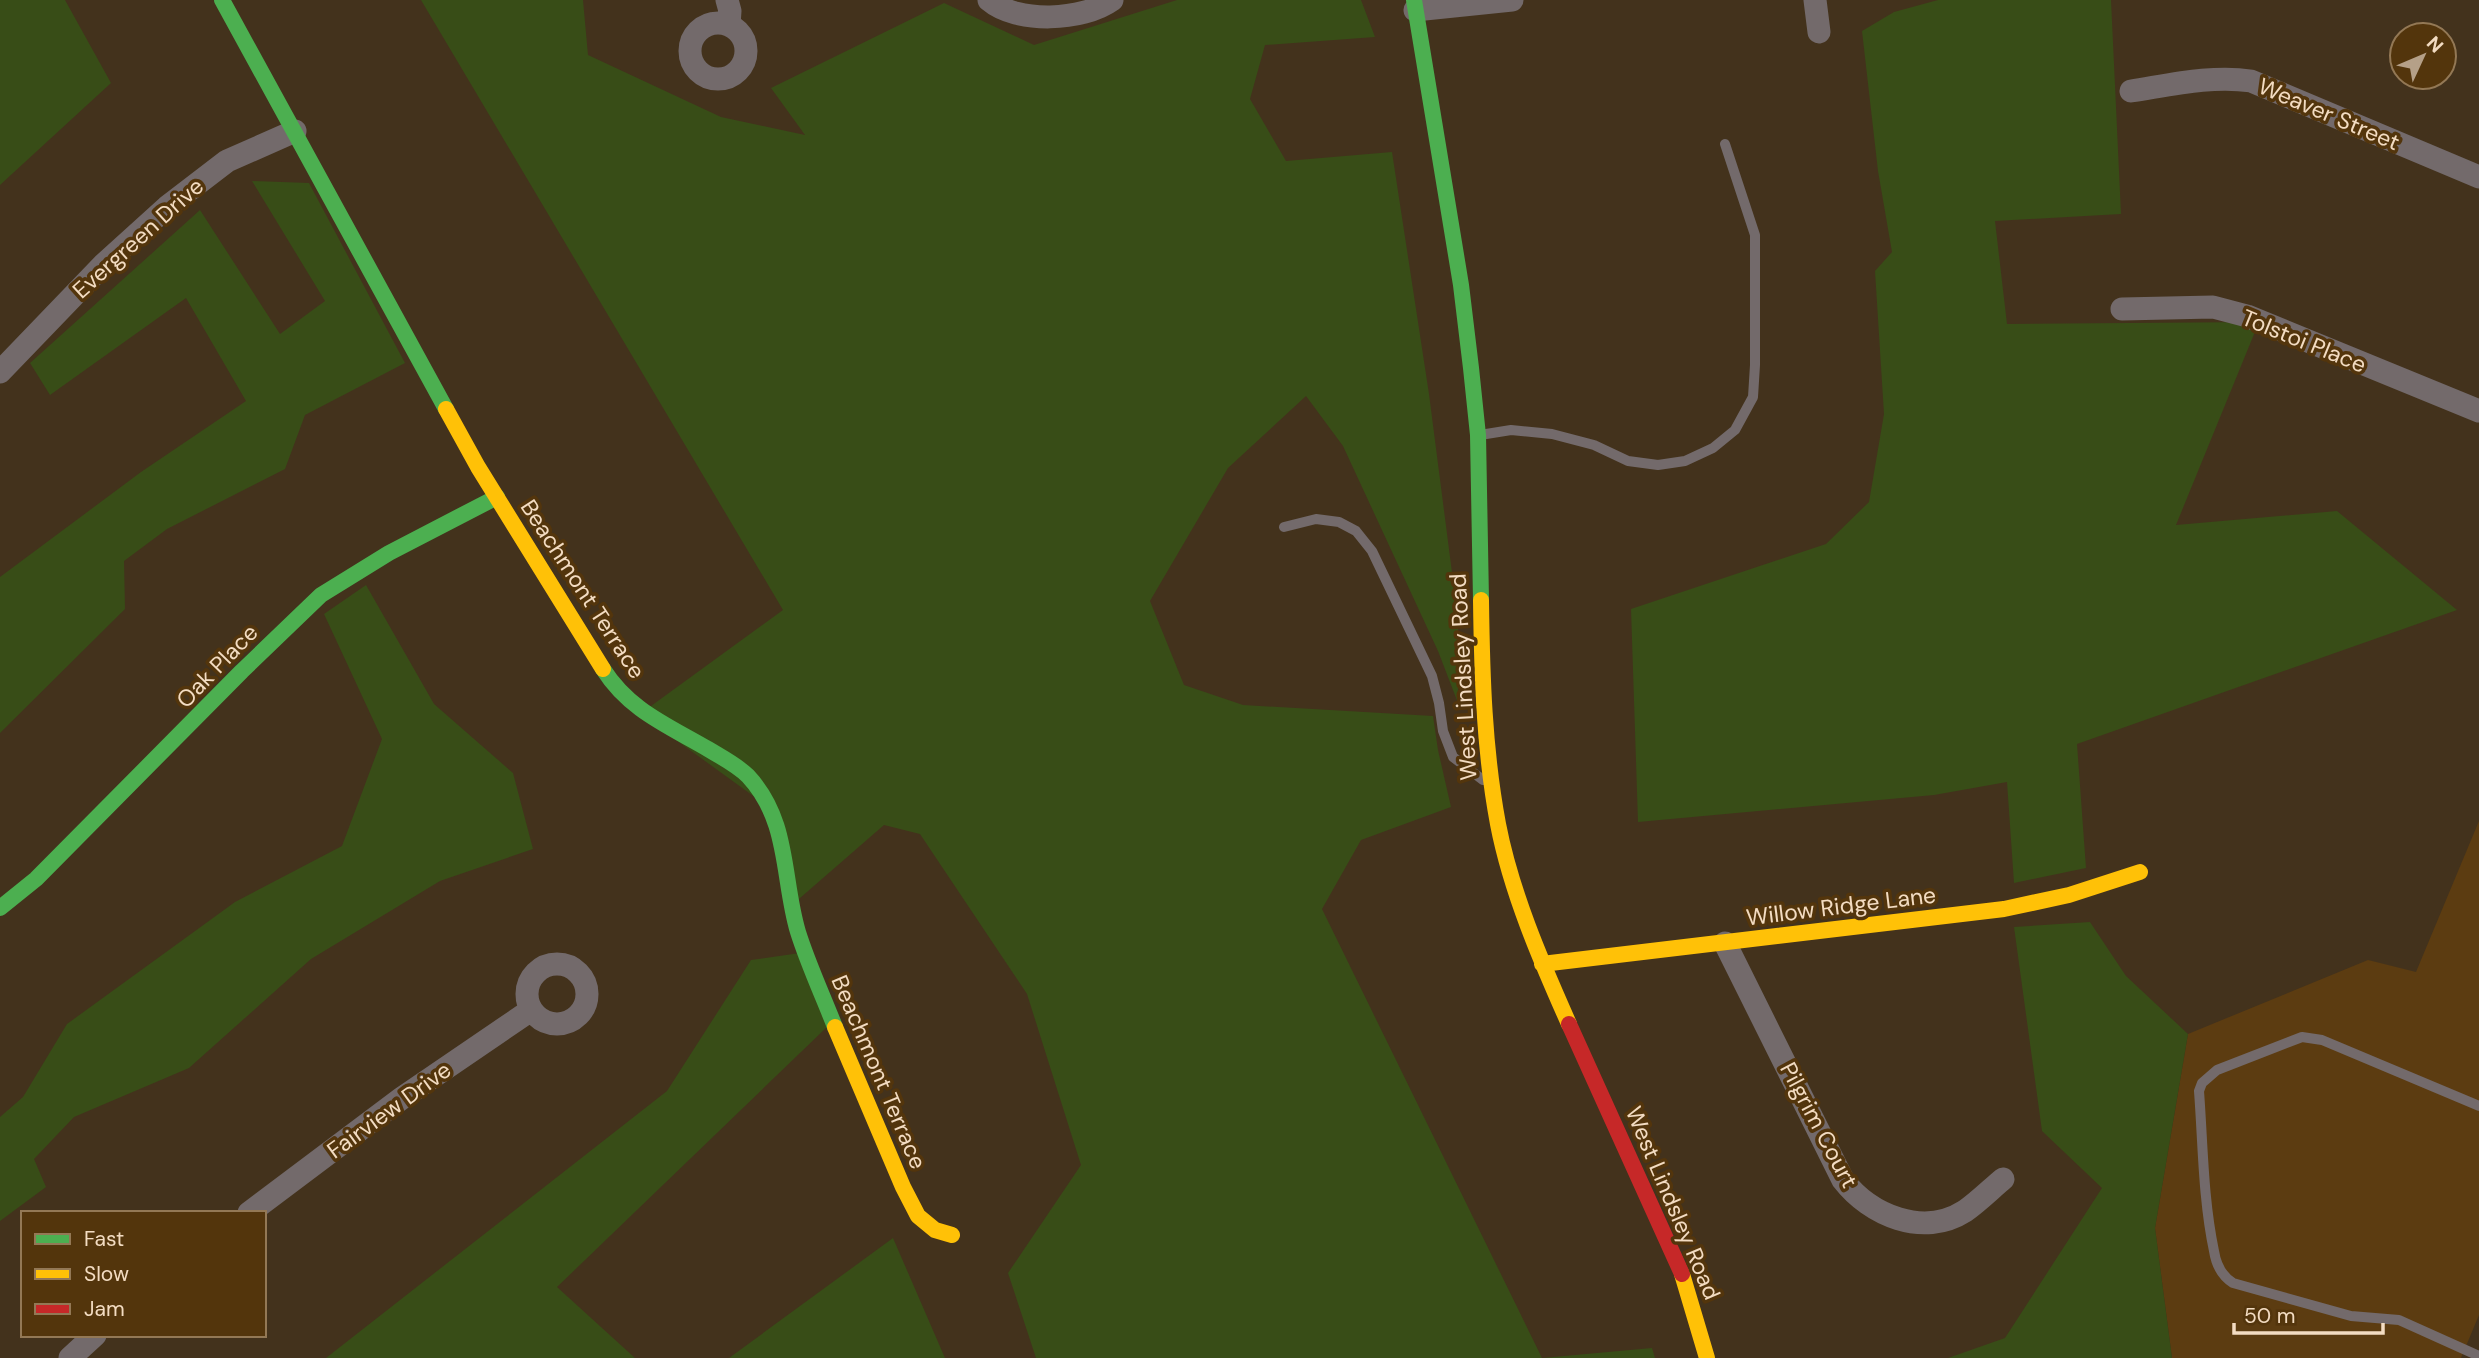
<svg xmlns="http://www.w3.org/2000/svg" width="2479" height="1358" viewBox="0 0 2479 1358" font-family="'DM Sans',sans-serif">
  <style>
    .built { fill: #5c3c11 }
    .green { fill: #384d17 }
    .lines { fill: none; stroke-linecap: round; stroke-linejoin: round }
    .lane { stroke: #736a6b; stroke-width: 10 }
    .street { stroke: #736a6b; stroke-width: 23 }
    .fast { stroke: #4caf50; stroke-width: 16 }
    .slow { stroke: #ffc107; stroke-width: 16 }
    .jam { stroke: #c62828; stroke-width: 16 }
    .labels { text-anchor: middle; stroke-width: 7; stroke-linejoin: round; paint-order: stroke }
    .street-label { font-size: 23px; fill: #f3dcc2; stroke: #53350c }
  </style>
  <rect width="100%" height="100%" fill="#43321c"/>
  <path class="built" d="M2479 821V1315L2461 1358H2172L2155 1228 2188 1034 2368 960 2416 972Z"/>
  <path class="green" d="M0 0H65L111 83 0 185Z
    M421 0H583L588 55 721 117 805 135 771 88 944 3 1034 45 1177 0H1361L1375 37 1265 45 1250 99 1286 161 1392 152 1429 394 1458 619V703L1438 651 1343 446 1306 396 1228 468 1150 601 1184 685 1243 705 1433 716 1438 750 1451 807 1361 840 1322 909 1542 1358 1652 1348 1655 1358H1036L1008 1273 1081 1165 1027 994 920 834 884 825 792 905 770 808 640 714 783 610Z
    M1938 0H2111L2121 214 1995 221 2007 324 2259 322 2176 525 2337 511 2457 610 2077 744 2086 868 2014 883 2007 782 1934 795 1638 822 1631 609 1826 544 1869 502 1884 414 1875 271 1892 252 1878 171 1862 31 1894 12Z
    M252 181 309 183 405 363 305 415 285 469 167 529 124 561 125 609 0 733V577L141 472 246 401 186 298 50 395 30 363 200 210 280 334 325 301Z
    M366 585 434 704 513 773 533 849 440 881 311 959 189 1068 74 1117 34 1159 46 1187 0 1221V1117L23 1097 67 1024 235 902 342 846 382 739 324 614Z
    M2090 922 2126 976 2188 1034 2155 1228 2172 1358H1948L2005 1338 2102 1188 2042 1131 2014 927Z
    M800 953 828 1026 557 1287 635 1358H326L667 1091 751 960Z
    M893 1238 945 1358H729Z"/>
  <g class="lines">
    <path class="lane" d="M1480 435 1511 430 1552 434 1594 445 1628 461 1658 465 1685 461 1713 448 1735 430 1753 397 1755 365V235L1725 144
      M1284 527 1316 519 1339 522 1356 531 1372 551 1432 676 1439 703 1443 731 1453 757 1483 780
      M2479 1106 2322 1040 2302 1037 2217 1070 2202 1083 2199 1091C2203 1144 2203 1199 2214 1251 2216 1264 2222 1276 2233 1283L2351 1316 2399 1320 2479 1356"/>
    <path class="street" d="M727 0 730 11 729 25
      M989 0C1017 24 1083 21 1112 0
      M1815 0 1819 32
      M1415 10 1512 0
      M690 51a28 28 0 1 1 56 0a28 28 0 1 1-56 0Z
      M2131 91C2170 85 2212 75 2251 81L2479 177
      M2122 309 2213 307 2247 316 2479 411
      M0 372 104 264 167 207 227 161 295 131
      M1725 943 1843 1180C1870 1215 1923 1238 1965 1211 1978 1202 1991 1189 2003 1179
      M527 994a30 30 0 1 1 60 0a30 30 0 1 1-60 0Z
      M249 1213 402 1098 531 1010
      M70 1358 95 1335"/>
    <path class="fast" d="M222 0 446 409
      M1414 0 1461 285 1471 368 1478 435 1481 600
      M603 669C629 710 667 725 708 749 721 757 737 765 748 776 790 821 782 879 798 932 808 964 823 996 835 1027
      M0 908 36 879 242 671 321 595 389 553 497 497"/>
    <path class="slow" d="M446 409 478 467 603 669
      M1481 600C1482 676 1484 749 1498 824 1511 892 1541 961 1569 1024
      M1542 964 2004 909 2069 895 2140 872
      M835 1027 903 1187 918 1216 935 1230 952 1235
      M1682 1274 1707 1358"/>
    <path class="jam" d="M1569 1024 1682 1274"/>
  </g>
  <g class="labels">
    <g class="street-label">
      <text transform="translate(2329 114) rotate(23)" y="8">Weaver Street</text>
      <text transform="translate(138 238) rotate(-42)" y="8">Evergreen Drive</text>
      <text transform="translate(2304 341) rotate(22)" y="8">Tolstoi Place</text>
      <text transform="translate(583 589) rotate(57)" y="8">Beachmont Terrace</text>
      <text transform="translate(217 666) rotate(-46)" y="8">Oak Place</text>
      <text transform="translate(1463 677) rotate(-93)" y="8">West Lindsley Road</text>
      <text transform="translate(1841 906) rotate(-7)" y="8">Willow Ridge Lane</text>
      <text transform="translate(879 1072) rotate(67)" y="8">Beachmont Terrace</text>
      <text transform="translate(389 1110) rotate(-36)" y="8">Fairview Drive</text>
      <text transform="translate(1819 1125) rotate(62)" y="8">Pilgrim Court</text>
      <text transform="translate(1673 1203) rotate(67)" y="8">West Lindsley Road</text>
    </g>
  </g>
  <rect x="21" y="1211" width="245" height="126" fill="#53350c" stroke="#937855" stroke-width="2"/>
  <rect x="35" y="1234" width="35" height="10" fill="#4caf50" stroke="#937855" stroke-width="2"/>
  <text x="84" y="1246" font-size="21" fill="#f3dcc2">Fast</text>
  <rect x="35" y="1269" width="35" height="10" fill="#ffc107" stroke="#937855" stroke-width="2"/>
  <text x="84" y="1281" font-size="21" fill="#f3dcc2">Slow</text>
  <rect x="35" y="1304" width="35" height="10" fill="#c62828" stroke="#937855" stroke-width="2"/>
  <text x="84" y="1316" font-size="21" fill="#f3dcc2">Jam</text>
  <g transform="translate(2423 56) rotate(46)"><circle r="33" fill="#53350c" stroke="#937855" stroke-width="2"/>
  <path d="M0-5L12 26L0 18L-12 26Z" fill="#b5a088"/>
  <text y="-10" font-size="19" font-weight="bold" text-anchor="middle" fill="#f3dcc2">N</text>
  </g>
  <path d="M2234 1323v10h149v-10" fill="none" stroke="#f3dcc2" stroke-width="3.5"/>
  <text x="2244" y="1323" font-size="21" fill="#f3dcc2" stroke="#53350c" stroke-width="5" paint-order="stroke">50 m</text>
</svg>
